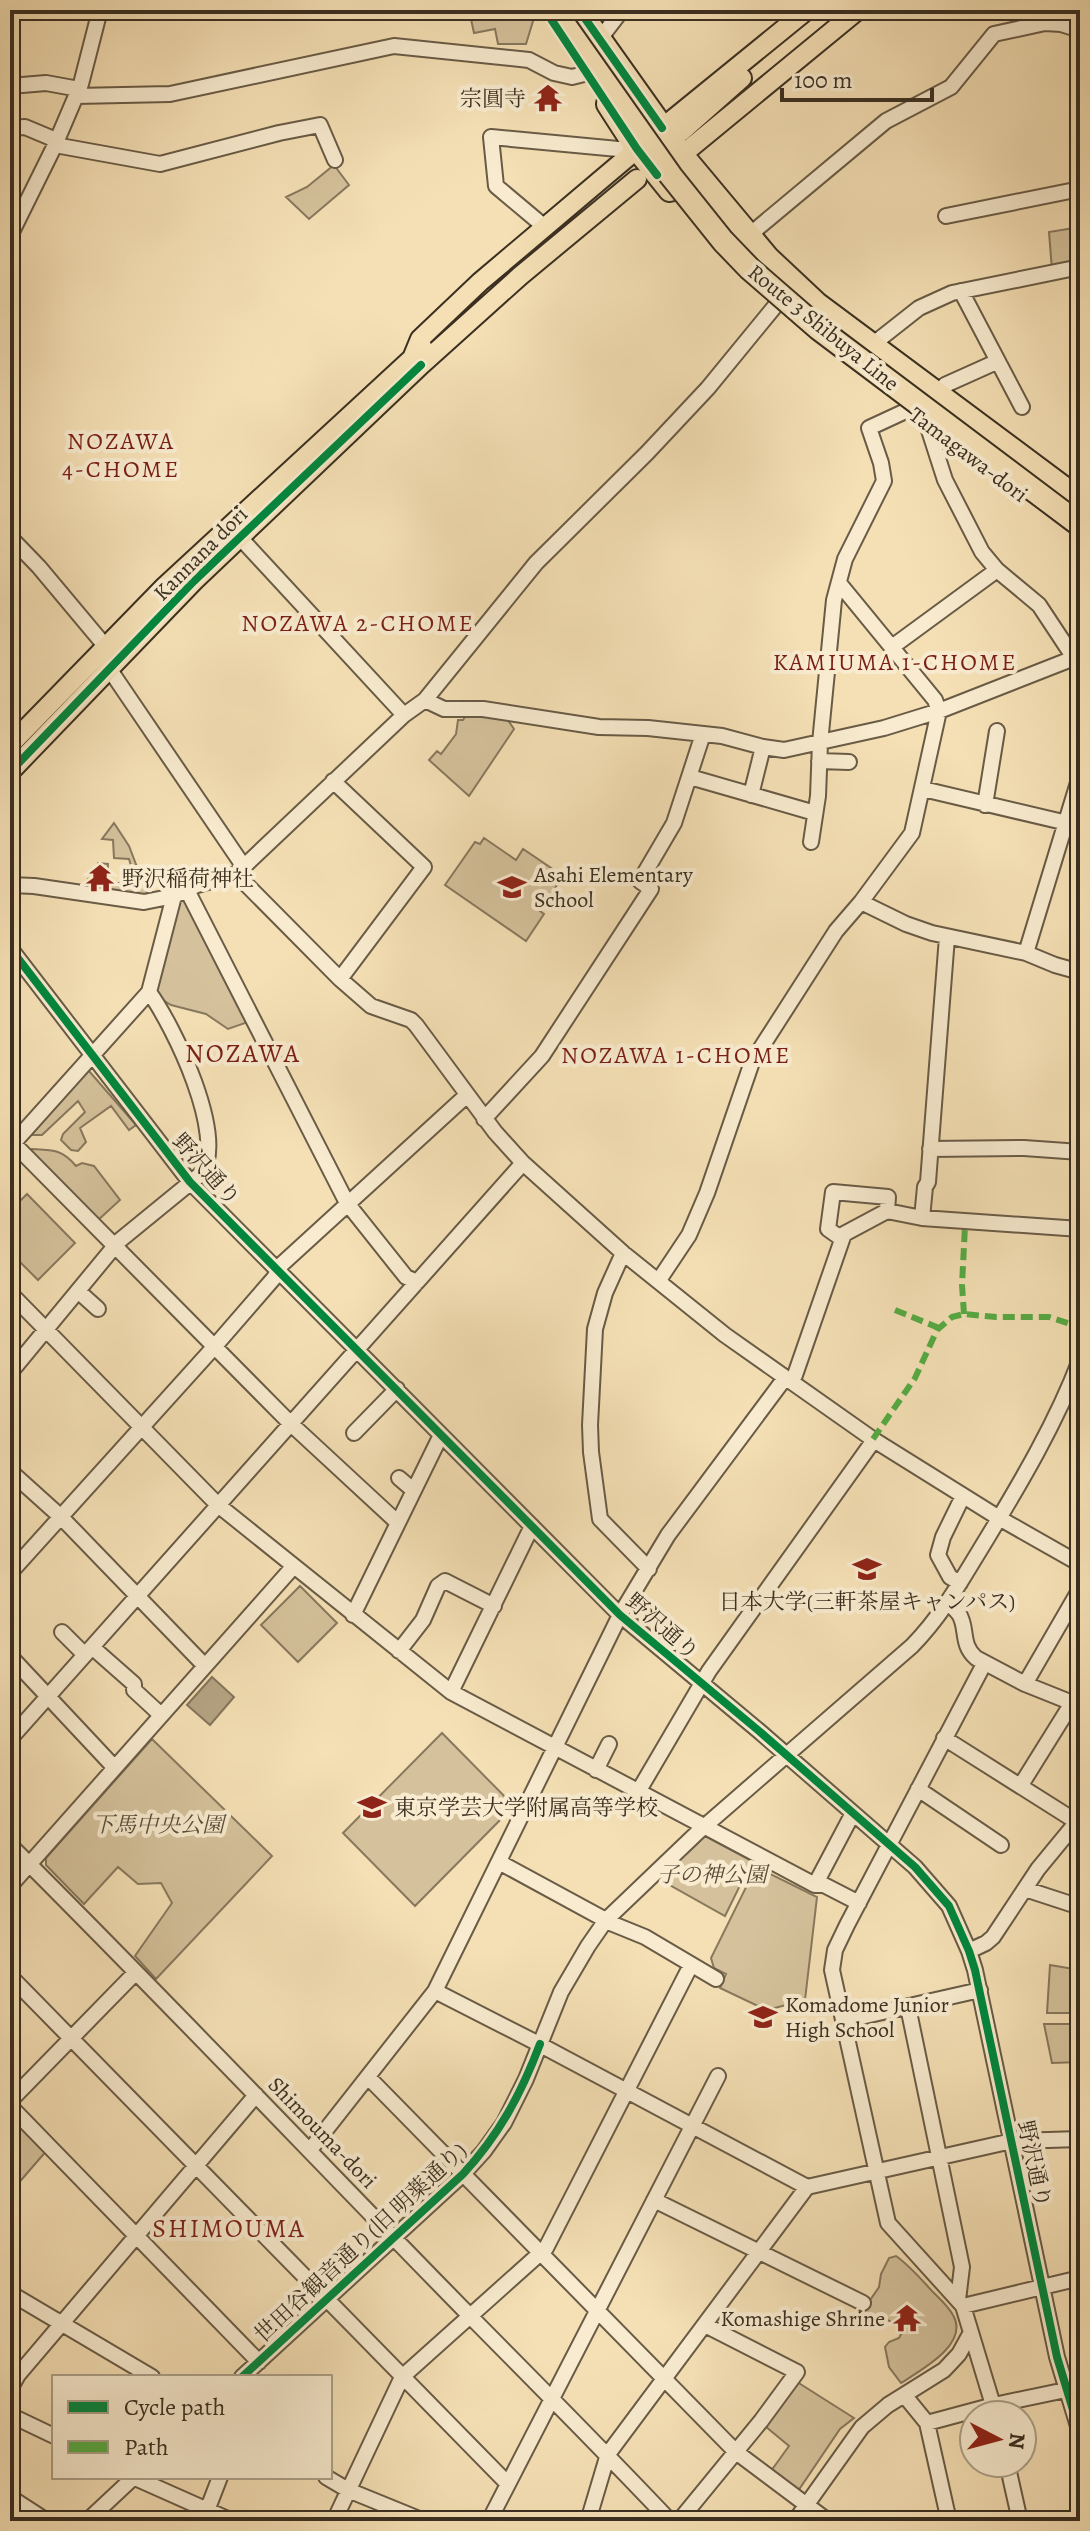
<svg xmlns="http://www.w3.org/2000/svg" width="1090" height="2531" viewBox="0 0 1090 2531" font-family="Alegreya,'Noto Serif JP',serif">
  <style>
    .green { fill: #d5c29c; stroke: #88785e; stroke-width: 2 }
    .water { fill: #b5a483; stroke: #84755c; stroke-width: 2 }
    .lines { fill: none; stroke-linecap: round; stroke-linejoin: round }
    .minor-casing { stroke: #695b46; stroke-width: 18 }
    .major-casing { stroke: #3a2f21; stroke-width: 22 }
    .highway-casing { stroke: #3a2f21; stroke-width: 26 }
    .minor { stroke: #f8ebcf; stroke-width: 14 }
    .major { stroke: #f5e0b5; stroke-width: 18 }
    .highway { stroke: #f5e0b5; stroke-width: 22 }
    .highway-bridge-casing { stroke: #3a2f21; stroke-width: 26; stroke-linecap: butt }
    .highway-bridge { stroke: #f5e0b5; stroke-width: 22 }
    .quiet { stroke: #55ab43; stroke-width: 6; stroke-dasharray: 12 6; stroke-linecap: butt }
    .cycleway-casing { stroke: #f8ebcf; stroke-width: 13 }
    .cycleway { stroke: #00873e; stroke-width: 8 }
    .labels { text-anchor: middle; stroke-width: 8; stroke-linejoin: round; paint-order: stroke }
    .poi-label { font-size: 22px; fill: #3a2f21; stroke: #f8ebcf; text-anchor: start }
    .street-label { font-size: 22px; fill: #3a2f21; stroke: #f8ebcf }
    .park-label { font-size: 22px; font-style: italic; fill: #594c3a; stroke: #f8ebcf }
    .neighbourhood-label { font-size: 24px; letter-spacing: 2px; fill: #7a1f14; stroke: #f8ebcf }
    .quarter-label { font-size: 26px; letter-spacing: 2px; fill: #7a1f14; stroke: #f8ebcf }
  </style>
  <rect width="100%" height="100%" fill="#f5e0b5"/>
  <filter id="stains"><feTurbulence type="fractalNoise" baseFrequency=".0025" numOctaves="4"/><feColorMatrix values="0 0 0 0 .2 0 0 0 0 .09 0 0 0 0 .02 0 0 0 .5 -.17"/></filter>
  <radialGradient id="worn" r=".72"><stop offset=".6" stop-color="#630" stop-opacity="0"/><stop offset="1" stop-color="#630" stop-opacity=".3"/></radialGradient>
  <path class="green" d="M469 10H529L534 18 526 44H498L495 29 474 33Z
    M334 165 349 185 309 219 286 197 307 187Z
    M1080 227V265L1052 270 1049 232Z
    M468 712 505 716 514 729 469 796 429 760 437 751 441 754 456 734 458 720H463Z
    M114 823 129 846 148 896 86 889 88 879 96 878 98 863 108 864 107 885 130 881 132 869 129 859 114 858 113 840 102 839Z
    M484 838 516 860 523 849 563 876 540 911 544 914 526 941 445 885 475 842 480 844Z
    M187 893 251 1021 228 1029 206 1014 171 1005 150 992 176 899Z
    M89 1071 136 1125 129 1130 111 1106 80 1128 86 1142 78 1151 71 1150 61 1140 63 1134 85 1112 78 1101 42 1135H30L82 1073Z
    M32 1149C52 1150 62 1149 76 1166L82 1163 94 1166 120 1200 97 1221 29 1151Z
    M27 1194 75 1243 38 1280 10 1252V1211Z
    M300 1586 337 1623 298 1662 261 1625Z
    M442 1733 514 1806 415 1906 343 1833Z
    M152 1739 272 1856 156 1979 135 1956 172 1903 161 1883 138 1884 118 1867 84 1904 46 1865V1858Z
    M705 1836 752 1861 725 1916 659 1879Z
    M756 1867 817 1897 805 2000 771 2009 762 2008 720 1988 726 1974 714 1968 711 1958Z
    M1050 1965 1080 1970V2013H1047Z
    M1044 2024H1080V2062L1052 2063Z
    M10 2115 48 2149 10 2193Z
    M896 2256C910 2266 921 2279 932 2291 939 2298 948 2306 953 2315 970 2344 921 2370 901 2383L889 2367 885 2347 889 2342 899 2338 906 2325 901 2322 895 2324 880 2316 871 2328 855 2322 879 2287 881 2274 889 2258Z
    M794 2380 854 2418 840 2429 798 2491 771 2471 789 2446 765 2426Z"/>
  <path class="water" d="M212 1677 234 1697 210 1725 187 1705Z"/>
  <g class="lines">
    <defs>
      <path id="minor" d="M599 40 622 10
        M10 86 46 83 79 89
        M76 96 170 94 394 46 529 60 554 73 572 77 588 73
        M10 128 25 127 56 140
        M55 145 160 164 279 133 320 125 335 160
        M946 216 1080 189
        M546 228 496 186 491 137 618 149H637
        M10 236 55 145 81 84 100 10
        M751 240 753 232 886 121 951 87 994 34 1045 23 1061 24 1080 30
        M961 291 1022 407
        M872 345 919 308 952 293 1080 267
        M945 385 994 363H999
        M926 421 945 480 982 552 997 570 1039 605 1074 658 1080 661
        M233 530 404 715
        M10 537 39 567 106 647
        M892 647 997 570
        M110 670 244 867
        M425 700 444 709H483L599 727 648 728 722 736 763 747 784 750 884 728 939 711 1074 658
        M819 761 849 762
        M690 777 815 813
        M333 781 424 867 340 979
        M923 789 1080 826
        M751 795 763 747
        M985 805 997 731
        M811 842 818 796 820 743 834 600 845 559 884 481 881 463 869 428 910 409
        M236 874 340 979 371 1006 411 1020 416 1025 495 1132 523 1163 623 1253 725 1335 874 1440 999 1518 1080 1564
        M10 885 34 886 144 902 174 896 197 885 236 874 404 715 425 700 536 563 647 453 708 388 776 305
        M187 890 347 1203 406 1277 417 1282
        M861 902 906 924 932 933 1026 953 1055 965 1080 972
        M10 948 190 1182 620 1615 759 1731 915 1867 949 1906 969 1951 975 1970 1057 2357 1080 2433
        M1026 953 1080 776
        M484 1119 542 1056 651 889 640 881 674 823 703 734
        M10 1140 290 1423 397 1522
        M10 1147 149 992 174 896
        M930 1149 1024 1148 1080 1152
        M922 1218 925 1187 928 1182 947 937
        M842 1239 828 1229 833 1192 888 1197 887 1211
        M623 1253 605 1293 595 1329 590 1425 591 1452 600 1519 649 1569
        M659 1280 689 1235 707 1193 752 1062 836 931 861 902 912 833 939 711 935 700 839 583
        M78 1291 98 1309
        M10 1293 218 1505 451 1692 815 1885H824L859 1903
        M10 1373 119 1241 201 1174C228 1137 173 1025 149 992
        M791 1382 795 1375 844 1234 887 1211 922 1218 1080 1229
        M354 1433 397 1389
        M10 1471 61 1517 205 1666
        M399 1478 413 1490
        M10 1573 215 1346 274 1278 282 1264 467 1095
        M960 1583 950 1577 938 1555 943 1537 963 1496
        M949 1604C952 1607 956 1610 959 1614 968 1628 960 1644 976 1658L1025 1684 1080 1706
        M353 1615 441 1435
        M62 1632 85 1655
        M92 1647 134 1684V1690L161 1715
        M399 1651 423 1620 438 1586 445 1581 494 1606
        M10 1656 114 1767
        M984 1664 847 1925 835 1950 832 1970 888 2223 963 2306 996 2415
        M1025 1684 1080 1589
        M451 1692 532 1526
        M944 1738 1077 1822
        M10 1739 523 1163
        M596 1770 609 1744
        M1021 1785 1072 1703
        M918 1789 1001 1845
        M638 1792 709 1671 874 1440
        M10 1845C166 2000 317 2160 471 2317 538 2385 605 2452 670 2521
        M499 1862 613 1924 645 1937 716 1979
        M815 1885 853 1813
        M10 1886 293 1567
        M1025 1889 1080 1907
        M969 1951 986 1943 993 1937 1038 1869 1080 1818
        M10 1976 508 2484
        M435 1991 533 2041 807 2187
        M908 2007 962 2267 958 2300
        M843 2021 980 1990
        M368 2077 736 2452 828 2521
        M10 2101 136 1972
        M10 2106 259 2362
        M310 2150 435 1991 620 1615 668 1535 785 1378
        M654 2200 863 2303
        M10 2293 152 2377
        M963 2306 1080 2278
        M242 2377 463 2174 484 2151 504 2123 526 2079 561 1992 588 1946 606 1920 698 1832 912 1646C944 1613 962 1579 986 1540 1021 1482 1056 1423 1080 1360
        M10 2389 18 2375 256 2095
        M905 2396 927 2423 949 2521
        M10 2415 54 2436
        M927 2423 994 2405 1080 2387
        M1007 2463 1020 2521
        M133 2477 232 2521
        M326 2477 348 2490 424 2521
        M10 2497 47 2521
        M87 2521 134 2477
        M203 2521 220 2477
        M334 2521 402 2377 546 2248 691 1965
        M489 2521 718 2076
        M588 2521 608 2454 807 2187 1012 2141 1080 2139
        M679 2521 761 2421 797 2372 705 2325
        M795 2521 862 2427 888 2405 944 2370 959 2354 970 2334
        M1060 2521 1080 2517"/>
      <path id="major" d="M681 132 742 78
        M672 163 858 10
        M413 356 420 339 480 282 662 128 807 10
        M10 745 165 586 423 348
        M10 772 194 581 421 365 520 276 637 179"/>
      <path id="highway" d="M579 10 682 155 768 258 817 304 1080 500
        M608 104 637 149 670 190"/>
    </defs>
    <use href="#minor" class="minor-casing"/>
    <use href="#major" class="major-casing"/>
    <use href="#highway" class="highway-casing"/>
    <use href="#minor" class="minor"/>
    <use href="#major" class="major"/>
    <use href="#highway" class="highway"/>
    <defs>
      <path id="highway-bridge" d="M554 10 671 176 723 241 750 269 818 328 1080 525"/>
    </defs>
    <use href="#highway-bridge" class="highway-bridge-casing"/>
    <use href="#highway-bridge" class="highway-bridge"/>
    <path class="quiet" d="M895 1310 939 1328
      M964 1314 962 1285 965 1226
      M873 1439 915 1378 937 1330 952 1317 964 1314 996 1317H1049L1080 1327"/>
    <defs>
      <path id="cycleway" d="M545 10 637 149 657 175
        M579 10 662 128
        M10 772 194 581 421 365
        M10 948 190 1182 620 1615 759 1731 915 1867 949 1906 969 1951 975 1970 1057 2357 1080 2433
        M242 2377 463 2174C499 2135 521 2094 540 2044"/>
    </defs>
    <use href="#cycleway" class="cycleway-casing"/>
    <use href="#cycleway" class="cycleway"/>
  </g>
  <defs>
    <symbol id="temple-bare" viewBox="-9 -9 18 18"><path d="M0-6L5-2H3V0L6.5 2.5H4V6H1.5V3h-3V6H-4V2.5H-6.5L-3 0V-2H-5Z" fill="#8f2418" stroke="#f8ebcf" stroke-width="2.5" paint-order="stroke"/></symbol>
    <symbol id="school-bare" viewBox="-9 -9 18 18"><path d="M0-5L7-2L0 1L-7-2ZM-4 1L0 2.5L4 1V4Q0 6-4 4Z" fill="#8f2418" stroke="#f8ebcf" stroke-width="2.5" paint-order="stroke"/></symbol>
    <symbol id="university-bare" viewBox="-9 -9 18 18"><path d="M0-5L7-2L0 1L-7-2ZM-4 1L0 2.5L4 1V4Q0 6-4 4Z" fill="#8f2418" stroke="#f8ebcf" stroke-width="2.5" paint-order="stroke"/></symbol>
  </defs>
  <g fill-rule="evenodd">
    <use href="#temple-bare" x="528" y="78" width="40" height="40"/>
    <use href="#temple-bare" x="80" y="858" width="40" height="40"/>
    <use href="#school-bare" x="492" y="867" width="40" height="40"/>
    <use href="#university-bare" x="847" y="1549" width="40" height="40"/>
    <use href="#school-bare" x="352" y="1787" width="40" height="40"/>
    <use href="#school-bare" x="743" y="1997" width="40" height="40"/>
    <use href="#temple-bare" x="887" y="2298" width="40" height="40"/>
  </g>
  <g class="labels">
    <g class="poi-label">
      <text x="526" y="106" text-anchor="end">宗圓寺</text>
      <text x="534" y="882">Asahi Elementary<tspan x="534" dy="25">School</tspan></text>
      <text x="122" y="886">野沢稲荷神社</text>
      <text x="867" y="1609" text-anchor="middle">日本大学(三軒茶屋キャンパス)</text>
      <text x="394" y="1815">東京学芸大学附属高等学校</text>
      <text x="785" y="2012">Komadome Junior<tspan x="785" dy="25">High School</tspan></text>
      <text x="885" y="2326" text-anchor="end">Komashige Shrine</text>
    </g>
    <g class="street-label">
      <text transform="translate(824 327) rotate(39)" y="8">Route 3 Shibuya Line</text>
      <text transform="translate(969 454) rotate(37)" y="8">Tamagawa-dori</text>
      <text transform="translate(200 553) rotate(-45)" y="8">Kannana dori</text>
      <text transform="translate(207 1169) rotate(48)" y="8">野沢通り</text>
      <text transform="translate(663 1626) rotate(41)" y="8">野沢通り</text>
      <text transform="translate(323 2132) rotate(46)" y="8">Shimouma-dori</text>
      <text transform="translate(1035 2164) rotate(78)" y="8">野沢通り</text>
      <text transform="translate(360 2242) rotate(-43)" y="8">世田谷観音通り(旧 明薬通り)</text>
    </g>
    <g class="park-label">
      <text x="158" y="1832">下馬中央公園</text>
      <text x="712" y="1882">子の神公園</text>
    </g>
    <g class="neighbourhood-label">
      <text x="121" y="449">NOZAWA<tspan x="121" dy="28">4-CHOME</tspan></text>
      <text x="358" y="631">NOZAWA 2-CHOME</text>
      <text x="895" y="670">KAMIUMA 1-CHOME</text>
      <text x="676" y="1063">NOZAWA 1-CHOME</text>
    </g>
    <g class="quarter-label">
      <text x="243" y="1062">NOZAWA</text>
      <text x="229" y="2237">SHIMOUMA</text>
    </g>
  </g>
  <rect width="1090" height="2531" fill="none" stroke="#f5e0b5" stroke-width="40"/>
  <rect x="12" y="12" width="1066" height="2507" fill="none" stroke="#3a2f21" stroke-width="4"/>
  <rect x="20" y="20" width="1050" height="2491" fill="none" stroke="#3a2f21" stroke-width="2"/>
  <rect x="52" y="2375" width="280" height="104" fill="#f8ebcf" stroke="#aca089" stroke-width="2"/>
  <rect x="68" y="2401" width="40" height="12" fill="#00873e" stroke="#aca089" stroke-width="2"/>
  <text x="124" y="2415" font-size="24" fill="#3a2f21">Cycle path</text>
  <rect x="68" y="2441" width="40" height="12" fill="#55ab43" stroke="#aca089" stroke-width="2"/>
  <text x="124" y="2455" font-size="24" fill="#3a2f21">Path</text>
  <g transform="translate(998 2439) rotate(96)"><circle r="38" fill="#f8ebcf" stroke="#aca089" stroke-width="2"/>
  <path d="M0-6L14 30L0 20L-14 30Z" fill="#8f2418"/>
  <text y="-12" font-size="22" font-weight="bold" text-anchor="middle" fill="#3a2f21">N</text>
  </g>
  <path d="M782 88v12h150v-12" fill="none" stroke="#3a2f21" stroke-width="4"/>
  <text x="794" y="88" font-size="24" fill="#3a2f21" stroke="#f8ebcf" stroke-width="6" paint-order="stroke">100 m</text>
  <rect width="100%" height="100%" filter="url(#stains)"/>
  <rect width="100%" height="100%" fill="url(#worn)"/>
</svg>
